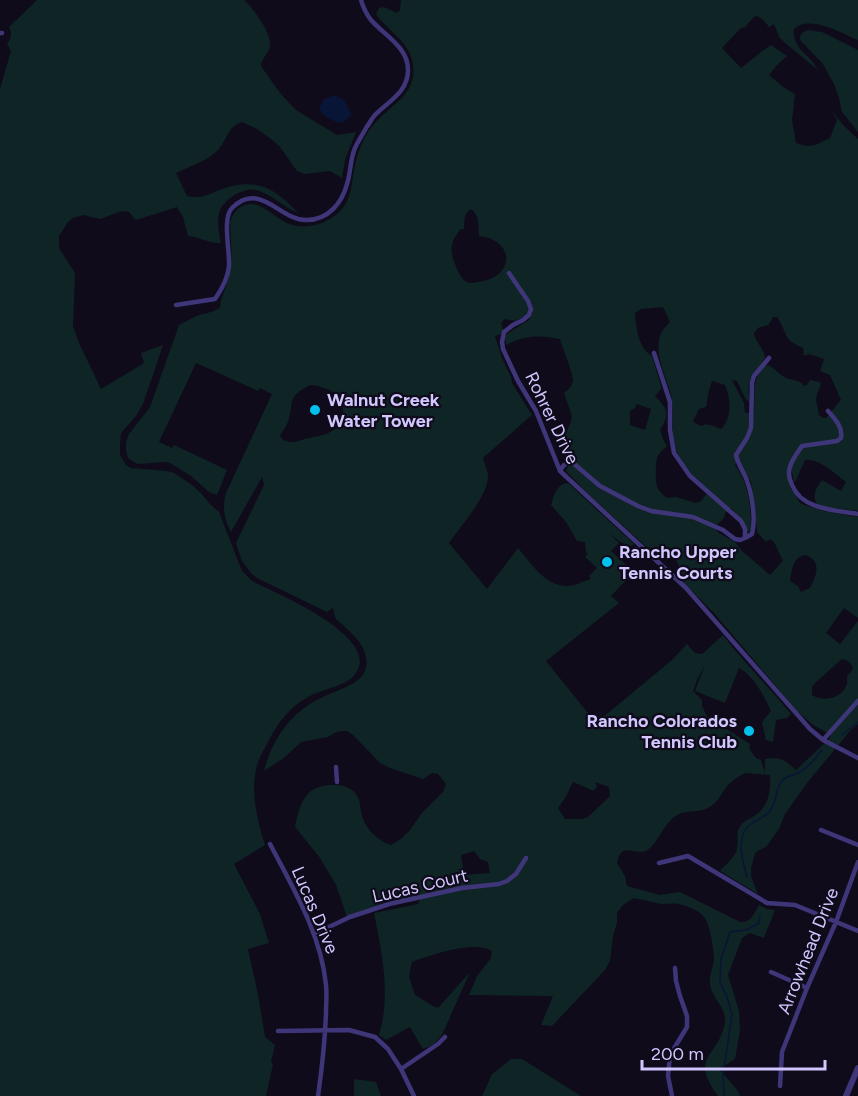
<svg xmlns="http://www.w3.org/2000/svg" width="858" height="1096" viewBox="0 0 858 1096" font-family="Figtree,sans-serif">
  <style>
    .green { fill: #0e2425; fill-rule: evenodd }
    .water { fill: #091536 }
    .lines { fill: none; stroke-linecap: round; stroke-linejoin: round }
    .stream { stroke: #091536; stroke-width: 1.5 }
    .minor { stroke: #3f367a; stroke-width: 4.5 }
    .tertiary { stroke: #3f367a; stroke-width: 6 }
    .poi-dot { fill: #03c0ed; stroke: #0f0b1b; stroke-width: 2 }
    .labels { text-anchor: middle; stroke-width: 4.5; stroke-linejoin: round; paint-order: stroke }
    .poi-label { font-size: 18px; font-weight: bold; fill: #d2c6fe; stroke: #0f0b1b; text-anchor: start }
    .street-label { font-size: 18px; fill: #d2c6fe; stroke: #0f0b1b }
  </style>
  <rect width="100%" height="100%" fill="#0f0b1b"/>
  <path class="green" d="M37 0H244C253 8 271 32 270 45 270 53 261 58 261 66L280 93 296 110 337 135 356 132 345 160 342 178 330 171 305 174 297 171 280 147 271 139 257 129 242 122C228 126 227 140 218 150 208 161 190 166 176 173L187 196C199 199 208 195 219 190 255 177 273 186 298 213 283 207 272 194 256 190 243 187 221 201 219 214 217 223 219 234 221 243 210 244 200 237 188 236L183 217 177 207 136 220 129 212 122 211 100 219 83 215 73 218 68 222 59 236V248L75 273 73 326 79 343 101 389 144 363 141 353 163 345 143 404 136 416 121 433 120 443V455L126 465 131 468 167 471 174 473 192 485 201 493 210 504 219 512 242 571 252 581C275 593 381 636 356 673 347 687 323 688 308 697 291 706 278 722 269 740 265 748 260 756 257 765 250 792 257 819 265 845L234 864 260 914 269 943 248 949 258 994 265 1037 275 1045 271 1062 273 1064 266 1096H0V89L11 51 7 43C12 39 12 33 9 27Z
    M401 0H858V40C841 33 810 14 794 29 791 48 811 55 818 70L784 42 779 37 774 24 769 27C765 22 762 17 755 16L745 27 741 28 722 48 741 68 761 52 771 45 787 56 777 65 769 75 783 87 795 94 792 120 796 143C812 149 815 145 830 138L837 120 832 111 843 125 858 139V511L818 506C811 495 816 489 822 480L841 491 846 482C835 474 819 458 805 460L795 482H794L791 467 787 474 790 487 796 495 799 502 802 504 823 511 858 517V618L844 608 826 633 840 644 858 621V724L850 731 807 783 785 814 779 829 766 847 757 851 755 854 751 867V876L758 894 720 871C726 864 736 857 737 848 739 840 735 832 741 825 744 820 752 818 757 814 769 805 771 789 770 775L745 773C740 776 734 779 729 784 721 792 719 803 708 808 696 814 685 808 673 818 662 827 658 844 646 851 635 856 621 840 617 863L625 876 627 886 660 895 680 892 740 922C751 923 754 914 759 905L767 909 775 910 764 938 750 933 742 938 728 975 739 1011 740 1031 735 1059 719 1069 738 1091 740 1096H718C688 1055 719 1058 725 1022 727 1009 711 997 710 984 709 975 714 966 714 957 713 946 710 924 704 917 699 910 687 906 679 904 673 903 667 904 661 904 652 902 643 900 634 898L623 905 617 913V922L613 937 610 961 605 970 552 1026 541 1025 553 996 469 995 477 976 491 958 492 951C474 940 431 955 412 962L409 976 415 995 433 1006 438 1008 470 972 442 1035 433 1045 423 1049 410 1027 386 1040 379 1035C391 995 382 953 374 913L418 904 421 896 385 902 347 917 336 885 320 858 295 827C297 817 299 805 306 796 315 783 346 780 356 794 360 799 360 806 361 812 364 827 376 840 391 845L402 838 410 830 421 814 443 792 446 784 438 774 432 773 423 779 390 768 380 763 353 735 347 731H341L334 733 328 737 301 742 285 757 264 771C270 747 283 724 303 709 309 704 316 700 323 697 341 688 371 683 366 657 363 642 352 634 342 624 339 622 336 620 335 617 334 614 334 611 333 608L327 612 257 578 251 573 242 561 236 543 264 485 262 477 231 532C224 519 222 508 226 493L272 394 260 388 258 391 196 363 159 442 172 448 174 445 227 470 217 495 209 492 191 476 170 463 165 462 138 464 132 461 128 458 126 451V442L129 434 150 407 179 325C186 321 192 318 199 315 207 313 213 312 220 308 220 297 227 288 229 276 233 259 231 241 230 223 231 217 234 212 239 208 259 194 274 220 292 225 303 228 318 226 328 220 353 207 350 188 355 165 357 156 360 147 364 139 368 131 374 123 381 117 396 102 417 91 413 65 411 43 388 31 376 14L379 8 384 7 397 13 400 10ZM471 209C480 215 478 227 479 236 516 240 515 278 478 282 473 283 468 284 464 280 460 277 457 269 455 264 449 250 451 240 461 229H464C465 220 463 214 471 209ZM663 307 670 322C667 325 663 329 661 333 652 356 669 379 672 401 674 418 670 436 677 453 684 470 700 482 714 494L708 492 700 502 696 503 676 497 667 498C657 491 655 484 656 472 656 459 656 455 667 446L663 439 660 430C670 414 668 409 655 396L661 389V386L652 356C638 348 636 327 635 313L641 309ZM533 312 529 320 507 334 505 338 506 345C526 335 538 335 560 339 562 347 574 375 573 381 572 386 568 390 564 393L572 416 571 422 564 438 562 449 564 454H567L571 450H575L571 457 566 471 586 492 652 552C666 550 685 560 677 576L714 613 797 711 813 725 831 735 829 739 796 770C783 759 781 757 765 759V772L761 760 756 758 749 748 750 744 725 728 710 722 702 706V700L693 691 697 680 705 665 695 691 725 703 739 668C753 675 765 697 771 711L762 722 766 740 773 742 776 720 787 718 791 714C769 687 744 663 723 635L702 654 695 653 687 644 672 660 596 723 546 661 619 603 611 596 634 572 611 551 619 543 610 534 622 543 632 546 634 544 568 483C556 484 554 496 551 505L566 522 577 541 585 542 586 553H588L585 557 597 568 589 576 591 579C584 581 575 586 567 586 545 586 531 563 518 548L487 589 449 543C459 528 489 495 488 476 488 470 484 463 483 458L532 415 512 383 511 377 502 358 495 336 501 334 503 329 501 323 505 319 515 321ZM773 317H777C789 335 781 338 803 348L804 356 809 354 824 359 820 371 830 375 841 400 826 418H823L819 415 816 400 817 394 821 384 820 382 810 380 807 385 804 386C799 379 794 381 786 378 780 375 775 369 770 366L766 365C751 379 755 393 754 412L745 413 744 403 732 380 737 381 745 398 750 403C745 376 755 378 765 358 764 348 755 342 754 333L758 328C768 324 767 329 773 317ZM712 381 725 385C731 398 732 419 721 429 715 427 708 422 702 426L695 423 693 421 699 409 706 407 709 390ZM310 385C330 386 350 399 341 421 339 425 336 429 332 431 326 435 317 436 310 438 296 440 297 445 283 440L280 436C283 431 286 426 288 422 295 400 286 398 310 385ZM637 404 651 409 645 430 630 425V411L635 408ZM738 460 751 482 755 507 757 532 766 542 770 539 774 542 783 561 770 575 742 551 735 542 719 533 716 530V526C720 521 725 520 725 513L731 508 743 522 748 533 751 529C751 506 749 484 735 465ZM805 555C823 561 816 576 810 588L801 592 798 586 790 581C792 570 792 558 805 555ZM842 659C848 660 850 662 853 668L851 672 847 676C847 680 848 683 846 686 841 699 822 702 812 695V687L815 683ZM573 782 594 791 597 786 595 782 609 787 610 796 588 817 581 819H565L558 808 565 798ZM474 851 480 859 488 862 490 873 464 875 461 855Z
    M808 30 822 32 858 50V132L842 112 839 98 834 84 823 64 800 40C799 34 803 32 808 30Z
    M511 1059H522L581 1096H482L492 1074Z
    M354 1079 376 1082 381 1096H354Z"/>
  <path class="water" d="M335 95 344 100 352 115 342 123C334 122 324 117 319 109L324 99Z"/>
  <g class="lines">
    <path class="stream" d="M842 735 858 722
      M747 877C743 861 734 837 751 824 756 820 765 817 770 811 778 801 774 790 782 781 785 776 793 776 798 773 808 768 815 759 822 750
      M724 1096 723 1076 732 1014 727 997 720 982 721 959 730 932 746 930 759 923 760 916"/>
    <path class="minor" d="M0 33H2
      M509 273 528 301 531 309 529 315 523 320 513 325 504 332 502 342 503 349 518 381 536 411 560 471 686 588 810 729 823 740 858 758
      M176 305 215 299C222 289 228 278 229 266 230 251 222 218 232 208 260 180 280 221 307 220 328 220 342 203 347 184 351 172 350 159 355 148 358 141 363 134 366 128 369 124 371 120 374 116 387 102 408 93 408 70 408 47 385 36 371 20 367 15 363 7 361 0
      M828 411C835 419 843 427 841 438L837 441 802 446C798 452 792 459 790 467 788 473 789 479 792 485 802 510 835 510 858 514
      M560 471 563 466 568 462 573 463 600 486 638 506 651 511 693 517 723 530 735 539 740 540 745 538V529L741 521 690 476 674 453 670 430V402L654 353
      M745 538 752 534C756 520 752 494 747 481 744 472 738 465 736 455L747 438 751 428 752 383 754 376 769 358
      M823 740 858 701
      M336 767 337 782
      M821 830 858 845
      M270 844C293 888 321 934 326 985 327 994 326 1004 326 1013 325 1041 322 1068 318 1096
      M659 863 688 856 767 903 795 905 858 931
      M314 934 350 917 389 904 462 888 499 884 507 881 516 874 526 858
      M771 972 807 988
      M278 1031 349 1030 375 1037 388 1049 401 1069 414 1096
      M401 1069 438 1044 445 1037
      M780 1086 782 1052 807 988 836 922 858 862
      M672 1096 668 1076 670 1055 687 1027V1016L680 996 676 981 675 968"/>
    <path class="tertiary" d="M846 1096 858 1068"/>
  </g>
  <g class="poi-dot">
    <circle cx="315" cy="410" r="6"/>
    <circle cx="607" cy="562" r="6"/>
    <circle cx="749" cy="731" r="6"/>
  </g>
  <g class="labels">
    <g class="poi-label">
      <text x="327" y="406">Walnut Creek<tspan x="327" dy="21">Water Tower</tspan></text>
      <text x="619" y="558">Rancho Upper<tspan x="619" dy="21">Tennis Courts</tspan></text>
      <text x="737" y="727" text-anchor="end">Rancho Colorados<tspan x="737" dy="21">Tennis Club</tspan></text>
    </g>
    <g class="street-label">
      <text transform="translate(552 418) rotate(64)" y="6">Rohrer Drive</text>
      <text transform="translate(420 886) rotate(-13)" y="6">Lucas Court</text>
      <text transform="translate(315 910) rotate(67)" y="6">Lucas Drive</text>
      <text transform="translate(808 951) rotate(-68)" y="6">Arrowhead Drive</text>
    </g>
  </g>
  <path d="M642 1060v9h183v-9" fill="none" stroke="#d2c6fe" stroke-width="3"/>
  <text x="651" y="1060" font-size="18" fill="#d2c6fe" stroke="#0f0b1b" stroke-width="4.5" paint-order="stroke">200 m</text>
</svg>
